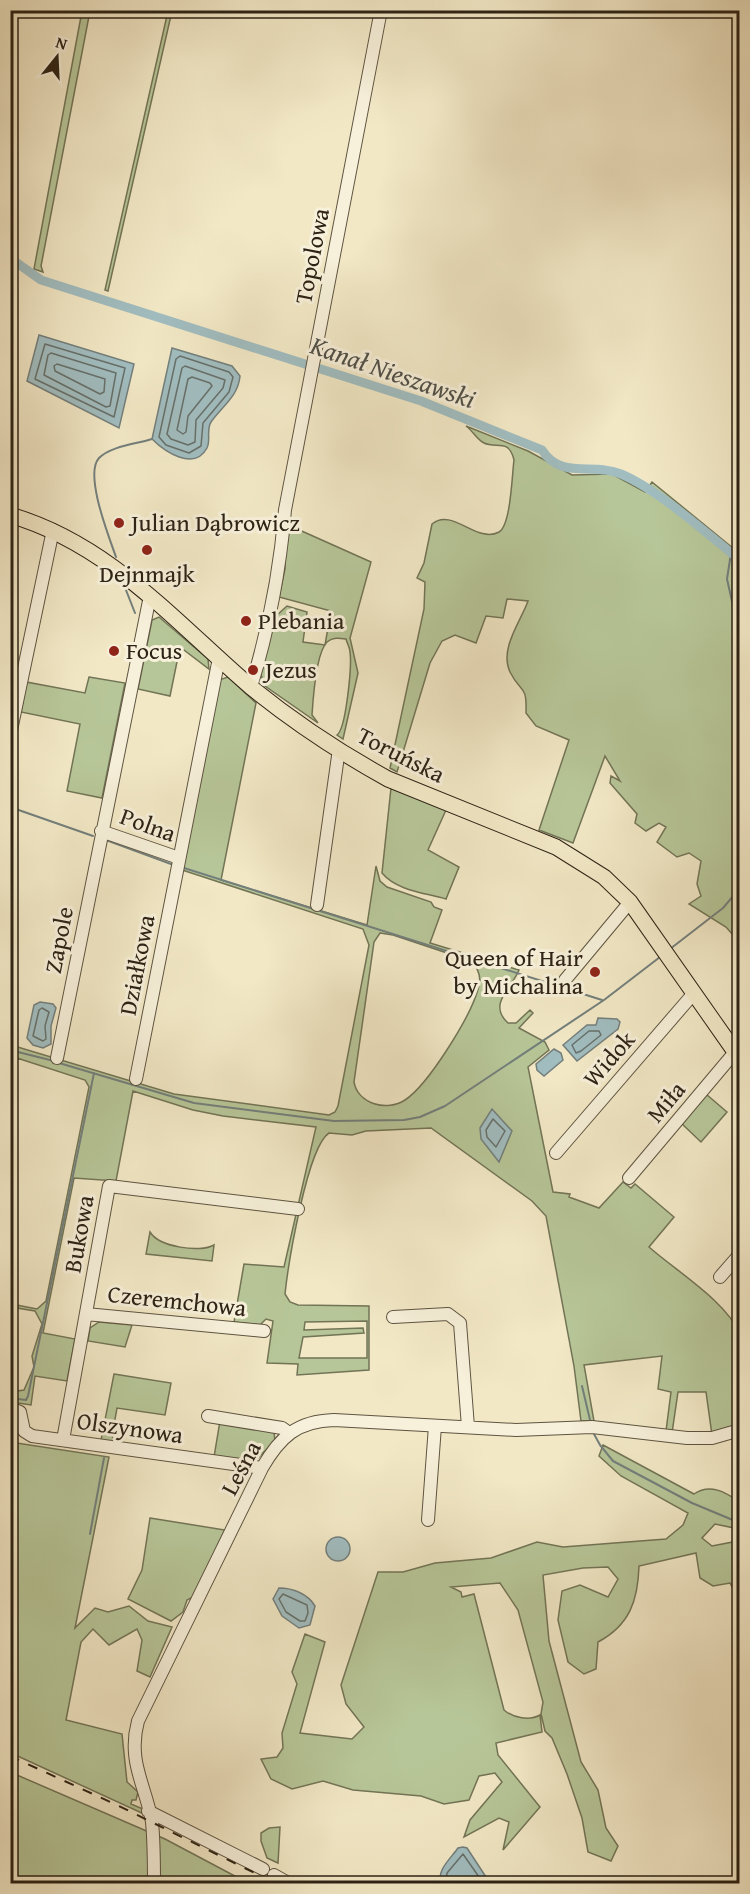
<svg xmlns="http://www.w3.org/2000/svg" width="750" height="1894" viewBox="0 0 750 1894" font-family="'Gentium Book Plus',serif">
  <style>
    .green { fill: #b7c698; stroke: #727456; stroke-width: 1.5; fill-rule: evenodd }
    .water { fill: #a1bdc0; stroke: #737f7c; stroke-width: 1.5 }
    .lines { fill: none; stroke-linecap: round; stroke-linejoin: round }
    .shore { stroke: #67706a; stroke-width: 1.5 }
    .stream { stroke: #737f7c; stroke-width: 2 }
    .canal { stroke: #a1bdc0; stroke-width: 9 }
    .minor-casing { stroke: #5e5441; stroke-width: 14 }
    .major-casing { stroke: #2d2215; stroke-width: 17 }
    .minor { stroke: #f7f0da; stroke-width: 12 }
    .major { stroke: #f2e8c6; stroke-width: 15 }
    .rail { stroke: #2d2215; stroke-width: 2; stroke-dasharray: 10 10; stroke-linecap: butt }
    .poi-dot { fill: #8f2418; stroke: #f7f0da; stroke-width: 2 }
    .labels { text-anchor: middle; stroke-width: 6; stroke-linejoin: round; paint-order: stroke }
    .street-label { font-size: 24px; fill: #2d2215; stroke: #f7f0da }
    .poi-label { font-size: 24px; fill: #2d2215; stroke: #f7f0da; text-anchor: start }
    .water-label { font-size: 26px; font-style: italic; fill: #505048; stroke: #f7f0da }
  </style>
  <rect width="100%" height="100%" fill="#f2e8c6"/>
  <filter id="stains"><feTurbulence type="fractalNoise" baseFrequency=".00333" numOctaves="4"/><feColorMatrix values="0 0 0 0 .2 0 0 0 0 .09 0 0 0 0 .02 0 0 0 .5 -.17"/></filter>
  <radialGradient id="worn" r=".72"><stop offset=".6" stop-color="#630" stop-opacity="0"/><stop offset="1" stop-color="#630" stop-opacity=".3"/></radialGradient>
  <path class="green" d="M82 11H90L41 266 43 272 34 269Z
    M168 11H172L108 291 105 290Z
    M466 426 528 451 572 475 612 474 645 492 652 482 739 553V570L734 586 740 611V929L733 935 726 927 689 904 701 896 697 884 701 861 689 853 677 857 657 842 666 827 659 823 646 831 635 823 637 814 610 783 611 776 620 781 605 756 573 843 539 830 569 740 536 726 526 713C527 683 521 694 510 672 499 649 521 621 528 601L507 599 503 618 486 616 476 643 455 635 442 641 430 663 397 772 390 768 424 609 425 582 417 578 424 563 432 524C452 507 477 544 499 532 511 525 512 474 514 460 509 438 496 449 484 443 477 440 473 431 466 426Z
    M286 524 371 562 350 638 358 673 343 739 337 735C346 729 352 666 350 652 350 648 347 643 346 639 339 638 333 637 327 642 316 653 313 699 312 715L318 723 265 686 260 672 275 617 287 606 307 612 303 642 325 645 331 611 279 597 285 569Z
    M159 617 208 659 209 669 180 647 170 696 138 689 152 620Z
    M89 677 125 683 102 798 67 791 80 724 21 712 26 682 85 693Z
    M228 677 256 703 221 880 367 925 376 866 380 881 387 887 431 902 434 907 442 910 430 943 519 970C512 988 487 1004 508 1023H516L530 1010 533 1013 519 1028 545 1042 549 1050 528 1067 553 1192 570 1194 569 1197 599 1208 623 1182 631 1188 635 1184 674 1217 649 1247C676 1271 726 1301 740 1334L739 1424 712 1435 706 1392H678L672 1433 666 1431 671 1392 658 1389 662 1356 584 1365 594 1421H581L574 1366 546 1216 532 1201 431 1128 366 1131 352 1135 329 1133C307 1147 288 1266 285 1294L290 1302 298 1305 369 1306V1370L297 1375 298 1364 267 1363 273 1321 266 1319 260 1325 234 1322 244 1264 284 1267 316 1127 223 1116 193 1110 133 1091 116 1181 74 1178 43 1333 75 1339 67 1381 35 1376 31 1405 11 1402V1392L24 1390 34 1367 32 1356 42 1324 35 1311 11 1307V1304L37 1309 46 1301 89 1087 85 1080 17 1058 11 1091V1045L174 1094 329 1115 335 1112 338 1106 369 945 363 929 182 870 219 680ZM380 933 393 935 471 961C479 969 482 978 478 989 471 1016 428 1085 405 1100 387 1112 358 1104 354 1082L374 942ZM367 1321V1358H299L303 1337 364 1333 363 1328 304 1330 305 1322Z
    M391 788 446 810 428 850 459 867 446 899C426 893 397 891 382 873Z
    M706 1094 727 1112 701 1142 681 1123Z
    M150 1232C159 1247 200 1253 214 1245L212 1261 146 1254Z
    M99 1322 132 1325 125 1347 88 1341 90 1328Z
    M114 1374 171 1383 165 1415 117 1408 112 1436 116 1442 101 1440Z
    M220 1421 274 1432 275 1441 253 1463 214 1457Z
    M10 1442 109 1457 75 1628 95 1608 108 1612 129 1606 148 1621 172 1627 150 1677 137 1671 142 1640 137 1629 109 1645 93 1629 81 1642 66 1720 122 1734 127 1782 138 1792 136 1800H132L131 1804 143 1809 146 1815 11 1753Z
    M603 1445 694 1494C710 1483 725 1492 740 1502L739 1529 715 1524 702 1538 712 1546 738 1541 739 1600 730 1583 713 1586 700 1578 696 1553 639 1566C638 1600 630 1625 598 1642L596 1669 584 1674 568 1662 558 1620 562 1591 580 1585 608 1597 618 1579 608 1567 583 1568 543 1575 549 1641 581 1762 598 1790 606 1828 618 1846 611 1861 588 1852 582 1818 567 1774 552 1738 545 1731 541 1714 543 1702 518 1610 500 1583 451 1587 461 1592 462 1597 474 1594 504 1710C513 1718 530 1721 540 1715L542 1732 496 1743 498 1755 540 1807 503 1850 509 1822 499 1818 464 1837 470 1820 502 1782 495 1773 479 1776 469 1800 444 1804 421 1796 353 1790 323 1781 292 1789 271 1779 261 1759 277 1757 283 1748 282 1733 297 1684 292 1672 305 1634 325 1642 300 1733 352 1739 364 1727 346 1704 341 1685 378 1572H403L435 1563 491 1558 537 1542 563 1547 666 1539 683 1525 688 1513 621 1476 599 1456Z
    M150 1518 225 1530 193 1597 187 1600 183 1612 171 1621 128 1599 142 1570Z
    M10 1772 165 1839 248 1883H11Z
    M280 1827 278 1863 267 1858 261 1841V1833L269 1828Z"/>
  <path class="water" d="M39 335 134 364 119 428 27 381Z
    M172 348 232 366 240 376C238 397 222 406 211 422 206 430 211 440 207 448 194 472 164 451 152 439Z
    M40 1002 53 1004 56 1008 51 1026V1044L43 1048 33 1045 27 1038 34 1005Z
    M598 1018 617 1019 620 1022 618 1029 577 1061 563 1045 587 1025H596Z
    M554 1049 561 1053 563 1060 544 1076 537 1070 536 1064Z
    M492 1109 512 1131 499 1162 481 1139 480 1128Z
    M326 1549a12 12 0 1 1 24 0a12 12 0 1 1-24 0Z
    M279 1588C293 1588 308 1594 315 1606L310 1625 299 1628 282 1616 273 1599Z
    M463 1847 467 1848 486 1877 485 1883H441C436 1871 451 1858 458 1848Z"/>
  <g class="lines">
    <path class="shore" d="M45 344 125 368 114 417 35 379Z
      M51 353 116 373 110 406 106 407 44 375 48 355Z
      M180 356 229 372 233 377 229 392 203 423 201 446 189 453 166 445 159 437 176 359Z
      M57 364 105 379 104 392 100 394 55 371 54 366Z
      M185 366 225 380 223 388 196 420 195 442 188 445 171 439 167 434 182 368Z
      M192 377 210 383 212 386 188 416 186 432 183 434 177 430 188 379Z
      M42 1008 49 1012 45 1026 46 1039 43 1041 33 1036 39 1010Z
      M589 1031H599L601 1035 581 1051 576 1053 572 1045Z
      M493 1119 505 1131 496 1147 487 1137 486 1130Z
      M283 1594 307 1605 308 1613 305 1621H300L286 1612 279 1599Z
      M446 1884 447 1873 463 1854 479 1877V1884"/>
    <path class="stream" d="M731 553 727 579 740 637
      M116 557C109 537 84 474 99 458 111 446 136 444 152 439
      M124 585 135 613
      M10 807 93 836
      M106 840 171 864
      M184 868 602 1000
      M670 949 723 908 740 888
      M10 1050 54 1061
      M59 1063 194 1103 334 1121 404 1120 420 1117 445 1106 604 1000 660 957
      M582 1386 590 1420
      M10 1398 26 1400 28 1396 94 1073
      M594 1434 600 1445 613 1461 692 1503 740 1523
      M90 1534 104 1458"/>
    <path class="canal" d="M10 258 41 280 421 401 542 450C561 480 593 462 621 474 659 490 707 534 740 560"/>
    <defs>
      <path id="minor" d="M251 687C269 628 280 571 285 510L381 10
        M10 735 53 530
        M101 831 179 858
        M317 905 339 749
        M565 980 630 902
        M57 1058 150 596
        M136 1079 219 658
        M556 1153 694 993
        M629 1178 735 1052
        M720 1277 740 1254
        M86 1314 264 1331
        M393 1317 448 1314 460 1323 468 1427
        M10 1408 20 1412 24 1431 32 1436 262 1468
        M208 1416 282 1428 289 1433
        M63 1440 109 1186 298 1209
        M428 1520 435 1426
        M148 1811 263 1869
        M274 1875 290 1884
        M154 1884C154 1864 154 1842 152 1822 146 1786 127 1762 138 1721L262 1468C280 1437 297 1421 334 1420L516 1430 592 1427 687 1438H712L740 1430"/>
      <path id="major" d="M10 515C110 544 176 623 252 688 294 722 341 753 388 779L556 847 604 877 630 902 740 1059"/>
    </defs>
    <use href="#minor" class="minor-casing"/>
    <use href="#major" class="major-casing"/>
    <use href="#minor" class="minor"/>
    <use href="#major" class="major"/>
    <path class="rail" d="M10 1756 119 1806 277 1884"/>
  </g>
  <g class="poi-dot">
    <circle cx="119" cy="523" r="6"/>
    <circle cx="147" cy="550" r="6"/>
    <circle cx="246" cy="621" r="6"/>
    <circle cx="114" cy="651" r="6"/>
    <circle cx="253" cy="670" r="6"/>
    <circle cx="595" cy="972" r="6"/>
  </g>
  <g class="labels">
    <g class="street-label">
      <text transform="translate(312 256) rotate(-79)" y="8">Topolowa</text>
      <text transform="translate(401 755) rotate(27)" y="8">Toruńska</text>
      <text transform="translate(148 825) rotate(20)" y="8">Polna</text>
      <text transform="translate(59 940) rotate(-79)" y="8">Zapole</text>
      <text transform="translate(137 965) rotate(-79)" y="8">Działkowa</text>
      <text transform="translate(609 1059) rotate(-49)" y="8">Widok</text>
      <text transform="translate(666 1102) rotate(-50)" y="8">Miła</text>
      <text transform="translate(79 1234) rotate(-80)" y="8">Bukowa</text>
      <text transform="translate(177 1301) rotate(6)" y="8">Czeremchowa</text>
      <text transform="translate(130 1428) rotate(8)" y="8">Olszynowa</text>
      <text transform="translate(241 1468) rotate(-62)" y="8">Leśna</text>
    </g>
    <g class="poi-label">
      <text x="131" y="531">Julian Dąbrowicz</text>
      <text x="147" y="582" text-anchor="middle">Dejnmajk</text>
      <text x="258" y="629">Plebania</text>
      <text x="126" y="659">Focus</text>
      <text x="265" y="678">Jezus</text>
      <text x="583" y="966" text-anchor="end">Queen of Hair<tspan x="583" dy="28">by Michalina</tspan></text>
    </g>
    <g class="water-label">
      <text transform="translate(393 372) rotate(19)" y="9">Kanał Nieszawski</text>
    </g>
  </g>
  <rect width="750" height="1894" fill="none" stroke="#f2e8c6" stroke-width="36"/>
  <rect x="12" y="12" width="726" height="1870" fill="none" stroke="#2d2215" stroke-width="3"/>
  <rect x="18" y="18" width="714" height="1858" fill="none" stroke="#2d2215" stroke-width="1.5"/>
  <g transform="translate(57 57) rotate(18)" stroke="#f7f0da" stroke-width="4.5" paint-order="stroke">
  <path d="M0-4.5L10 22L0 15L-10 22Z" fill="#2d2215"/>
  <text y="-9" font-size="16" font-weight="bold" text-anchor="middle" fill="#2d2215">N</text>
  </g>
  <rect width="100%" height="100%" filter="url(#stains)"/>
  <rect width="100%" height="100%" fill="url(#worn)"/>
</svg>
